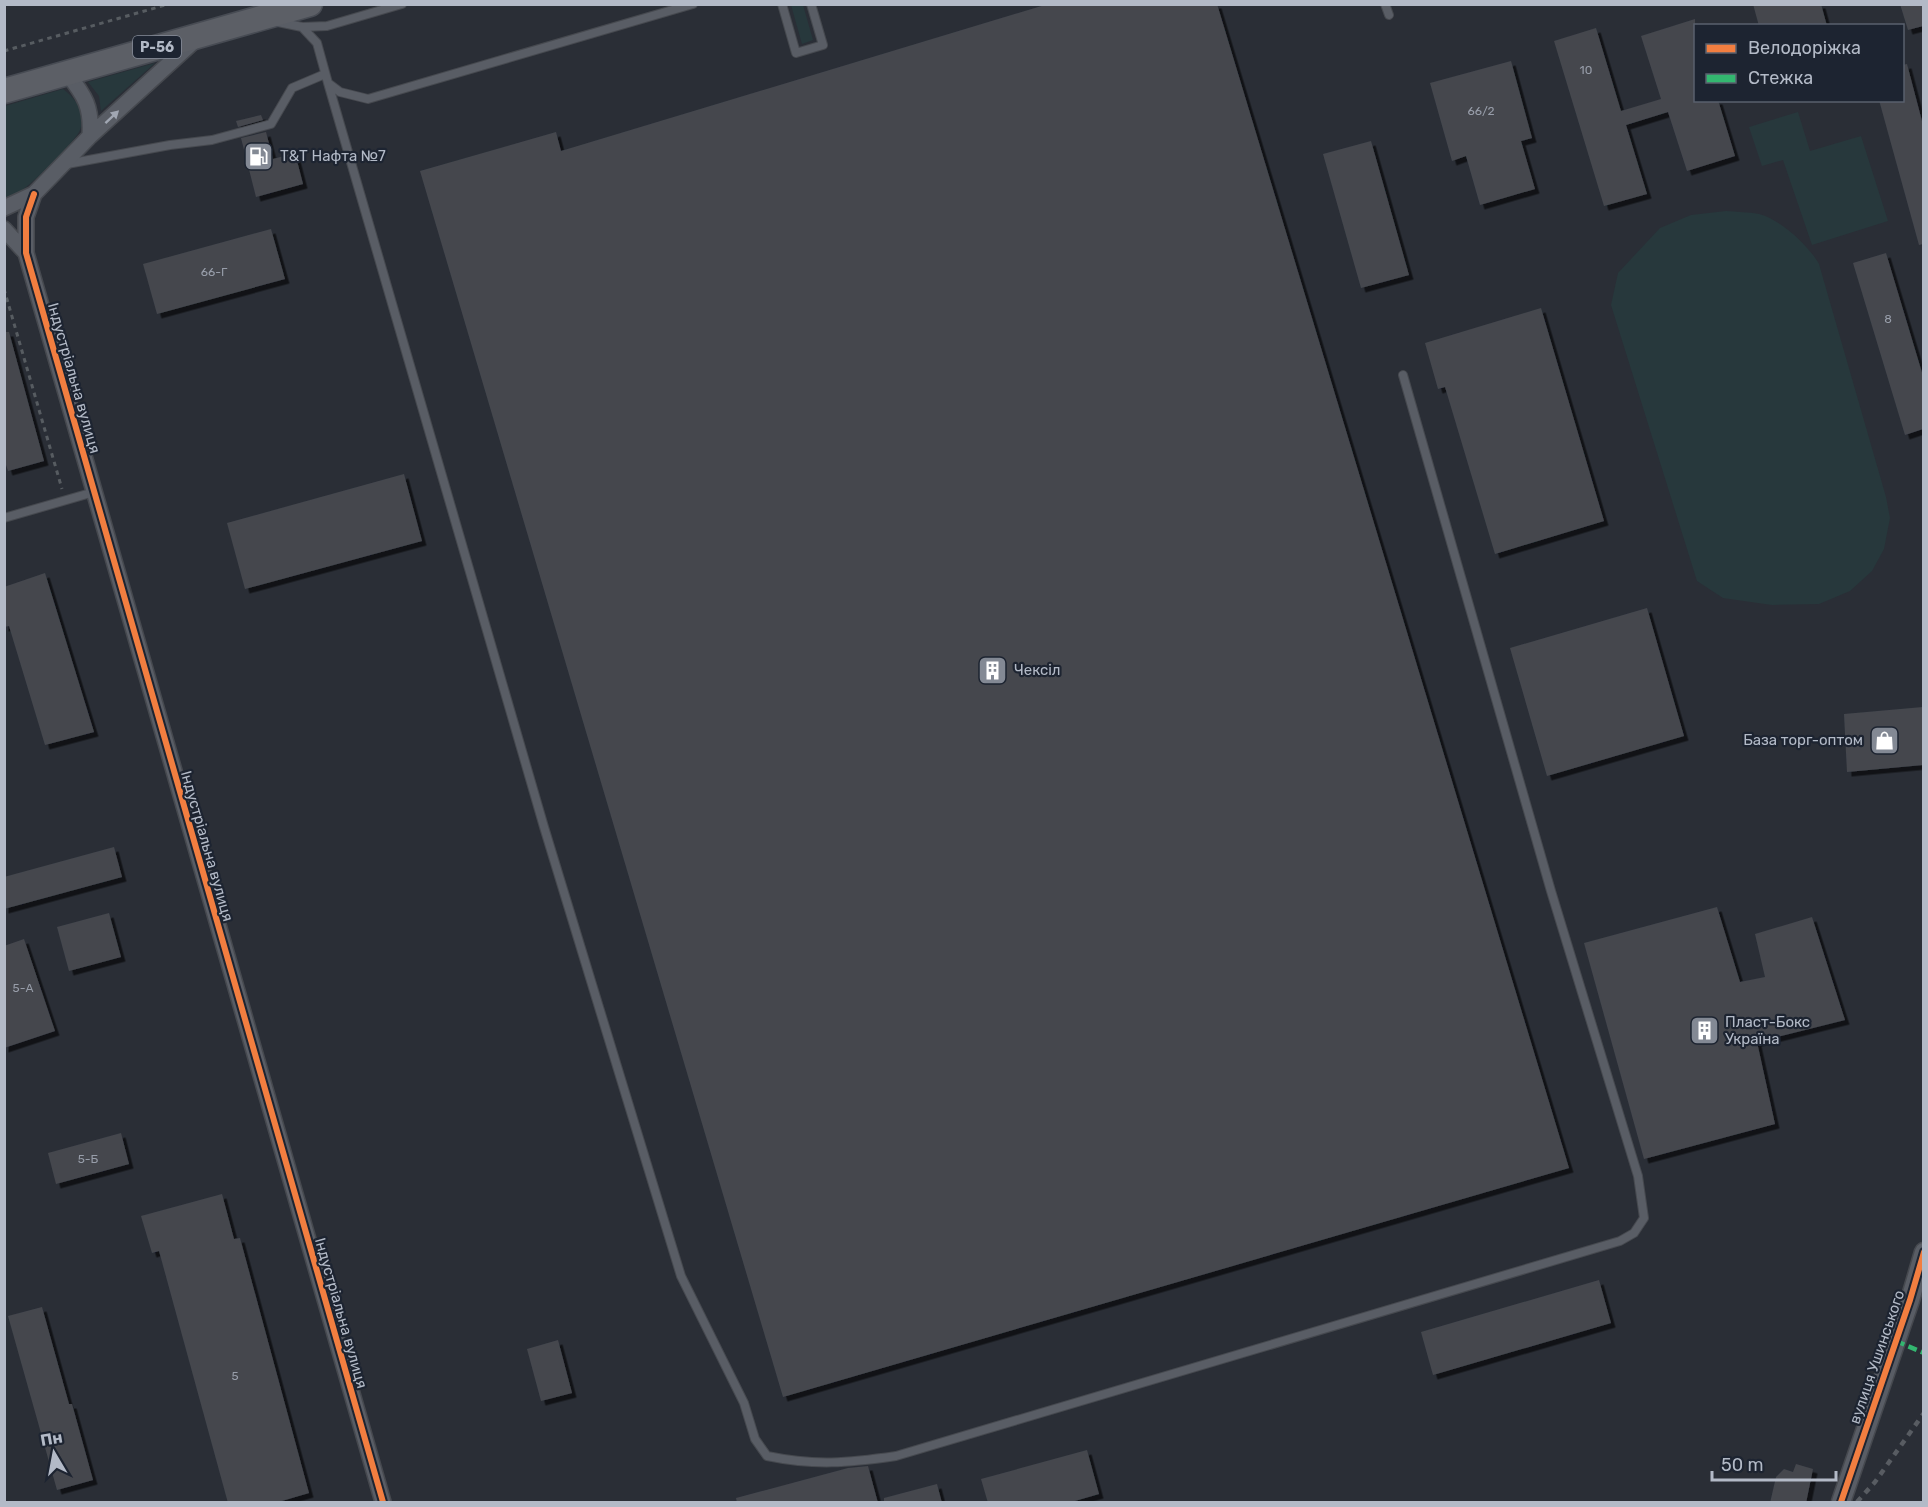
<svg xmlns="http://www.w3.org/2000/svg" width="1928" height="1507" viewBox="0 0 1928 1507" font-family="Rubik,sans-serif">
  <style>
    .green { fill: #27383c }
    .building { fill: #44474e; filter: url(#shadow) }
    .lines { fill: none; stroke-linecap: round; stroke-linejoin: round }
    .service-casing { stroke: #46494f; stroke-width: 10 }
    .minor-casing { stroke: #46494f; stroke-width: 18 }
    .tertiary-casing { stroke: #46494f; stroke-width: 21 }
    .primary-casing { stroke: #474b53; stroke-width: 27 }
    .path { stroke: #575c61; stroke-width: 3; stroke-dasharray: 4.5 4.5; stroke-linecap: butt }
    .service { stroke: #595d65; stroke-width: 8 }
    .minor { stroke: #595d65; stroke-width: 15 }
    .tertiary { stroke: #595d65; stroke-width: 18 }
    .primary { stroke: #5c5f66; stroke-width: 24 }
    .rail { stroke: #585c62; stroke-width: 4.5; stroke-dasharray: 6 6; stroke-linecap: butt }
    .quiet { stroke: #33b770; stroke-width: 4.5; stroke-dasharray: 9 4.5; stroke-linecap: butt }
    .cycleway-casing { stroke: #1d2431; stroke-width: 10 }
    .cycleway { stroke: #f27e40; stroke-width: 6 }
    .oneway { fill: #a1a7b3 }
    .labels { text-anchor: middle; stroke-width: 4.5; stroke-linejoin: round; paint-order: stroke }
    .number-label { font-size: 12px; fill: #979da9 }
    .shield { fill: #1d2431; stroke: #868d9a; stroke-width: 1.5 }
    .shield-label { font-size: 14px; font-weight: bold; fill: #b3bac7 }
    .poi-label { font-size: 15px; fill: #b3bac7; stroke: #1d2431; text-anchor: start }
    .street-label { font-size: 15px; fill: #b3bac7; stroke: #1d2431 }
  </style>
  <defs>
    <filter id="shadow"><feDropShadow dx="4.5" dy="4.5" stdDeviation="0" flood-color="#0009"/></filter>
  </defs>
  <rect width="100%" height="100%" fill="#2a2e36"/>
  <path class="green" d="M791 5H803L813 40 802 44Z
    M155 63 101 111 99 96 88 82Z
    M63 89C76 98 86 114 80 130 76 141 32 184 21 191 16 195 10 197 5 200V106Z
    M1798 112 1810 151 1861 136 1888 221 1812 245 1783 160 1762 166 1749 127Z
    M1726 211C1737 212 1749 212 1759 214 1780 219 1809 246 1819 264L1886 497 1890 518 1884 549 1872 571 1850 591 1819 604 1772 605 1723 598 1697 581 1611 305 1618 273 1660 228 1691 215Z"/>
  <path class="building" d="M1048 4H1217L1569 1168 783 1397 420 171 556 132 561 151Z
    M1753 4H1821L1827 26H1759Z
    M1900 4H1923V26L1908 30Z
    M1695 19V100H1718L1735 156 1687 171 1668 112 1626 125 1647 194 1604 206 1554 41 1596 28 1621 111 1661 99 1641 36Z
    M1511 61 1532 138 1521 141 1535 189 1480 205 1466 156 1452 161 1430 83Z
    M1907 64 1923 125V244L1919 245 1879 100H1902V65Z
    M261 115 263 120 238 127 236 121Z
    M266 132 273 159 295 153 303 184 256 197 241 138Z
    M1371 141 1409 275 1361 288 1323 154Z
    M271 229 285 279 157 314 143 264Z
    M1886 253 1923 376V429L1905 435 1853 263Z
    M1541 308 1604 521 1495 554 1445 387 1438 389 1425 343Z
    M4 332H9L44 461 8 471 4 459Z
    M404 474 422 541 245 589 227 523Z
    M45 573 94 732 45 745 9 626 4 627V587Z
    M1647 608 1684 736 1547 776 1510 648Z
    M1923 707V765L1847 772 1844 714Z
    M114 847 122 877 4 909V877Z
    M1717 907 1740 982 1765 977 1755 934 1812 917 1845 1020 1757 1042 1775 1124 1644 1159 1584 943Z
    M109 913 121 957 69 971 57 927Z
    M24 939 55 1031 4 1048V946Z
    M121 1133 129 1164 56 1184 48 1153Z
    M222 1194 234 1239 240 1238 309 1493 275 1503H228L159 1251 152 1253 141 1216Z
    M1599 1280 1611 1323 1433 1375 1421 1332Z
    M42 1307 69 1404H72L93 1480 57 1490 8 1316Z
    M558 1340 572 1393 541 1401 527 1349Z
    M1087 1450 1099 1494 1068 1503H988L981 1479Z
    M1796 1464 1813 1469 1806 1503H1770L1776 1477 1784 1469 1793 1472Z
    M868 1466 878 1503H737L736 1498 848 1468Z
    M937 1484 942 1503H884V1498Z"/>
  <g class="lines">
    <defs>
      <path id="service" d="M782 4 796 53 823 45 811 4
        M1385 4 1389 15
        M278 22 302 27 327 26 402 4
        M302 27 317 43 328 83 340 92 368 99 693 4
        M328 83 544 827 681 1276 744 1403 755 1439 767 1456C815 1466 848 1463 896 1456L1620 1241 1634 1233 1644 1218 1638 1176 1551 891 1403 375
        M67 164 170 145 212 140 271 124 292 88 325 74
        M4 518 94 492"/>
      <path id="minor" d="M67 73C85 96 92 107 90 136
        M34 194 26 217V253L383 1502
        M4 208 34 194 90 136 194 41
        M4 229 26 253"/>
      <path id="tertiary" d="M1841 1502 1910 1300 1924 1252"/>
      <path id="primary" d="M4 91 310 4"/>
    </defs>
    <use href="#service" class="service-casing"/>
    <use href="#minor" class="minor-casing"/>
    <use href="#tertiary" class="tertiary-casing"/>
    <use href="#primary" class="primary-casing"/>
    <path class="path" d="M4 51 169 4
      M4 289 62 489"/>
    <use href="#service" class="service"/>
    <use href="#minor" class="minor"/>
    <use href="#tertiary" class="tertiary"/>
    <use href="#primary" class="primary"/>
    <path class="rail" d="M1857 1502 1875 1482 1924 1413"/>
    <path class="quiet" d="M1896 1341 1924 1353"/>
    <defs>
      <path id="cycleway" d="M34 194 26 217V253L383 1502
        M1841 1502 1910 1300 1924 1252"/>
    </defs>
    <use href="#cycleway" class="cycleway-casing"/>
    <use href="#cycleway" class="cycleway"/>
  </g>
  <defs><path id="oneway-solid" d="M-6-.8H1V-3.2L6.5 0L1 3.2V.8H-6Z" transform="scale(1.5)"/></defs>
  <use class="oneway" href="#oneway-solid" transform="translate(112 117) rotate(-43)"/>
  <defs>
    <symbol id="fuel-square" viewBox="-11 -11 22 22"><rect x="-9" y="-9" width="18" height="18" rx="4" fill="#838994" stroke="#1d2431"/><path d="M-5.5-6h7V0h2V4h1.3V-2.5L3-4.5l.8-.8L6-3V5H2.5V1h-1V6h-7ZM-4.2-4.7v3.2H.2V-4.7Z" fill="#fff"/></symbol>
    <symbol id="building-square" viewBox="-11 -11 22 22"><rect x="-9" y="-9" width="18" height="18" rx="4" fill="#838994" stroke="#1d2431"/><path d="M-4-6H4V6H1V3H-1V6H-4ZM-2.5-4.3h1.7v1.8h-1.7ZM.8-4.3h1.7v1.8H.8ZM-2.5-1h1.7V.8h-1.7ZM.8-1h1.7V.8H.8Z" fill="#fff"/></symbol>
    <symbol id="shop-square" viewBox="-11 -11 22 22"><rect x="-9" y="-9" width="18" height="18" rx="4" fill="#838994" stroke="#1d2431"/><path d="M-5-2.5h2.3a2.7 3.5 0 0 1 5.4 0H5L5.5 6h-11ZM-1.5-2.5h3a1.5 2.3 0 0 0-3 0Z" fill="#fff"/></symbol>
  </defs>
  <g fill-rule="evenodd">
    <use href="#fuel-square" x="242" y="140" width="33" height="33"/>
    <use href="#building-square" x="976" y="654" width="33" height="33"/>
    <use href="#shop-square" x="1868" y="724" width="33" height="33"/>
    <use href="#building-square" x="1688" y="1014" width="33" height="33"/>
  </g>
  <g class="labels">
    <g class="number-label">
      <text x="1586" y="74">10</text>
      <text x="1481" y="115">66/2</text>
      <text x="214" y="276">66-Г</text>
      <text x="1888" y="323">8</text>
      <text x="23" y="992">5-А</text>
      <text x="88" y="1163">5-Б</text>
      <text x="235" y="1380">5</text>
    </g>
    <rect class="shield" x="133" y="36" width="48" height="22" rx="4.5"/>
    <g class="shield-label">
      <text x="157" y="52">Р-56</text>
    </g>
    <g class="poi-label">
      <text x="280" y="161">Т&amp;Т Нафта №7</text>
      <text x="1014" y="675">Чексіл</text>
      <text x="1863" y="745" text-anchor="end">База торг-оптом</text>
      <text x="1725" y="1027">Пласт-Бокс<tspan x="1725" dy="17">Україна</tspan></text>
    </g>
    <g class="street-label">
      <text transform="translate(74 378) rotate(74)" y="5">Індустріальна вулиця</text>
      <text transform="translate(207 846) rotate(74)" y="5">Індустріальна вулиця</text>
      <text transform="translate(341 1313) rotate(74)" y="5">Індустріальна вулиця</text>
      <text transform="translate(1877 1357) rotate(-71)" y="5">вулиця Ушинського</text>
    </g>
  </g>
  <rect width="1928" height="1507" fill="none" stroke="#b3bac7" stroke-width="12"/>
  <rect x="1694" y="24" width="210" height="78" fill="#1d2431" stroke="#59606d" stroke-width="1.5"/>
  <rect x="1706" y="44" width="30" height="9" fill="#f27e40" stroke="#59606d" stroke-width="1.5"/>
  <text x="1748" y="54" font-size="18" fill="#b3bac7">Велодоріжка</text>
  <rect x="1706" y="74" width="30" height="9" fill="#33b770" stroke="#59606d" stroke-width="1.5"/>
  <text x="1748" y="84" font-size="18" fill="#b3bac7">Стежка</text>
  <g transform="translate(54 1453) rotate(350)" stroke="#1d2431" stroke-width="4.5" paint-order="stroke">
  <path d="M0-4.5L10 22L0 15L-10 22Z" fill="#b3bac7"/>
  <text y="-9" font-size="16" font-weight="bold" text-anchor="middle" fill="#b3bac7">Пн</text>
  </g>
  <path d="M1712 1471v9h124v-9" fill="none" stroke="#b3bac7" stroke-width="3"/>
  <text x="1721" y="1471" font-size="18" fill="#b3bac7" stroke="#1d2431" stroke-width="4.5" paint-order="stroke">50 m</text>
</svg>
